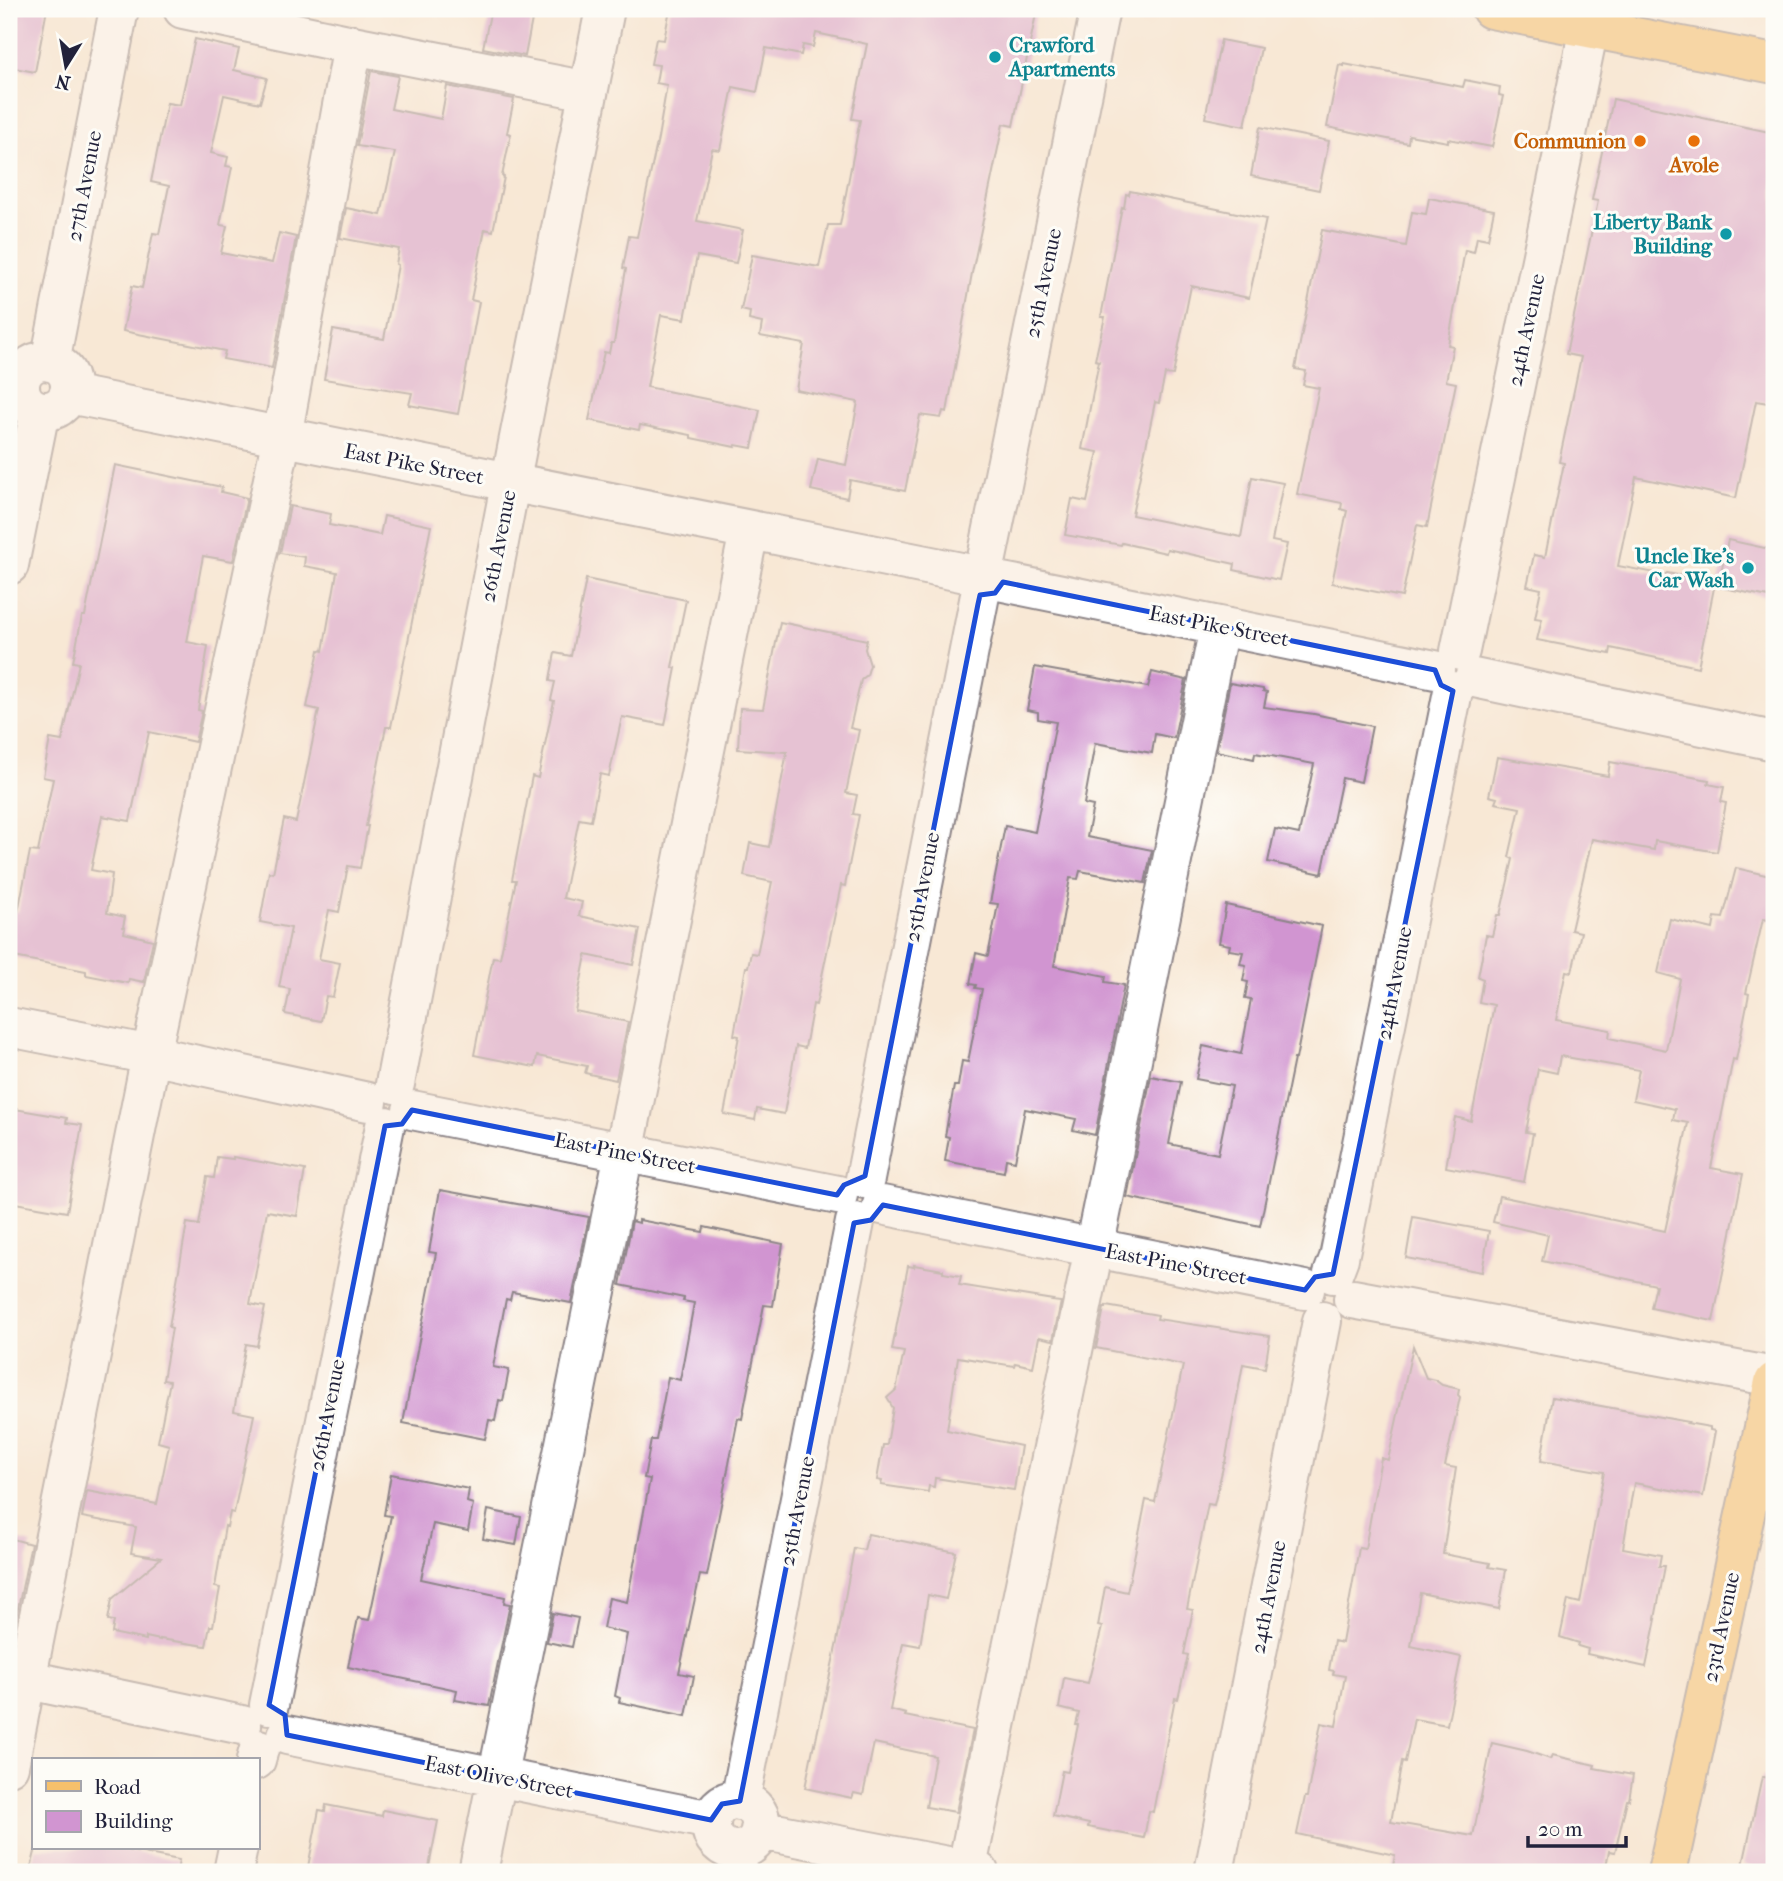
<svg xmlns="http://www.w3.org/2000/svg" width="1783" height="1881" viewBox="0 0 1783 1881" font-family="'IM FELL French Canon',serif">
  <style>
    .building { fill: #d195d1 }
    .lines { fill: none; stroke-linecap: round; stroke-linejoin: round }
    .minor-casing { stroke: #8d8588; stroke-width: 42 }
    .major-casing { stroke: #8d8588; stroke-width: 42 }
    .minor { stroke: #fff; stroke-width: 38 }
    .major { stroke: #f6c06b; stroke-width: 38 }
    .marked { fill: none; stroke: #1d4ed8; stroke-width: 5; stroke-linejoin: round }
    .culture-dot { fill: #0f9aa8; stroke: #fdfcf7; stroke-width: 2.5 }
    .food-dot { fill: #e8710a; stroke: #fdfcf7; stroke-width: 2.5 }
    .labels { text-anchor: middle; stroke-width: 6; stroke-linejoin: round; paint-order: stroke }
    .culture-label { font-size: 21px; font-weight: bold; fill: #0d838f; stroke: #fdfcf7; text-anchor: end }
    .food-label { font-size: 21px; font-weight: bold; fill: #c56008; stroke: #fdfcf7; text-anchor: end }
    .street-label { font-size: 21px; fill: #22223b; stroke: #fdfcf7 }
  </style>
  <rect width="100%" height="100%" fill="#fdfcf7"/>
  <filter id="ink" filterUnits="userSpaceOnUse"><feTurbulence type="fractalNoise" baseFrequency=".0143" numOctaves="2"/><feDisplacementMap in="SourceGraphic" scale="14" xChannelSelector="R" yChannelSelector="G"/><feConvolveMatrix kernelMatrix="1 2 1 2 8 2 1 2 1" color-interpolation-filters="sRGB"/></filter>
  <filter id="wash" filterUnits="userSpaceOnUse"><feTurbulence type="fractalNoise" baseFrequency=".00686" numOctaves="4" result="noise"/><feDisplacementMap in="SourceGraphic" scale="28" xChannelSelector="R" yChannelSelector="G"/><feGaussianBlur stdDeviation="1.57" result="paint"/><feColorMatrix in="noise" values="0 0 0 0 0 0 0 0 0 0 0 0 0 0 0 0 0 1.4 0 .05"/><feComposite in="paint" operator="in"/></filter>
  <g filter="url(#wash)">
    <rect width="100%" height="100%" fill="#f8e8d5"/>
    <g id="blocks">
      <path class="building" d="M9 9H47L35 72 9 67Z
        M491 9H505L533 14 525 56 483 48Z
        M670 9H1037L1013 126 1003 124 972 273 947 412 943 411 941 418 920 415 905 491 850 480 847 498 811 490 818 459 846 465 858 402 796 390 804 344 760 336 762 323 749 320 750 312 741 310 752 255 819 267 828 225H840L860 120 852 119 867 44 816 33 813 47 803 45 801 55 766 48 757 92 733 87 720 150 712 149 697 221 743 230 736 263 697 256 685 319 661 315 647 387 760 410 752 448 736 445 735 447 691 438V435L640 425 639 430 589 420 604 352 609 353 611 343H614L626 269 623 268 629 236 637 237 658 138 667 85 656 83 659 65 651 64 656 39 664 40Z
        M195 39 239 49 234 70 267 78 260 103 224 95 211 153 228 157 226 166 232 167 220 225 227 226 221 253 272 263 279 233 296 237 272 368 223 359 225 351 123 331 132 286 142 288 153 233 159 234 169 186 151 182 167 103 180 105Z
        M1221 40 1261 48 1245 126 1205 118Z
        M1344 64 1463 87 1465 80 1500 87 1499 95 1503 96 1492 147 1448 139V142L1409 135 1408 143 1327 127 1339 65 1344 66Z
        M371 71 398 76 391 109 441 119 447 86 514 99 507 133 511 134 502 176 504 177 493 231 485 229 471 300 479 302 458 414 409 405 412 393 324 379 333 330 384 339 398 265 396 264 399 249 340 238 346 208 381 215 395 152 357 146Z
        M1613 99 1774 133V404L1756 401 1736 498 1636 477 1618 566 1666 575 1667 573 1715 583 1698 667 1611 648 1610 654 1537 640 1542 619 1535 618 1541 589 1527 586 1534 555 1545 557 1564 463 1559 462 1581 357 1566 354 1598 201 1592 200Z
        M1260 127 1329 141 1319 190 1251 176Z
        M1130 191 1266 219 1249 298 1191 286 1173 375 1165 374 1159 403 1155 402 1132 515 1241 537 1252 477 1283 483 1272 541 1287 544 1279 580 1234 570 1235 564 1167 549 1166 553 1122 543 1121 545 1065 535 1072 499 1087 502 1098 452 1082 449 1099 361 1095 360 1105 317H1101L1122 207 1124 208 1126 194 1129 195Z
        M1429 198 1494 210 1488 239 1477 237 1474 252 1465 250 1448 345 1453 346 1446 381 1456 383 1427 527 1417 525 1402 597 1332 583 1347 511 1341 509 1342 503 1297 494 1319 388 1303 385 1306 371 1295 369 1322 230 1406 246 1412 212 1426 214Z
        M115 465 222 487 221 492 247 498 233 561 203 556 187 642 208 646 198 710 202 711 195 742 149 732 130 821 102 816 91 870 112 874 107 913 125 917 123 927 125 928 124 933 153 940 144 982 129 979 128 983 86 975V971L9 956V910L18 912 30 851 38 852 53 779 43 777 50 739 62 741 79 663 73 662 82 616H85Z
        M290 506 331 514 329 525 380 535 384 516 431 526 391 727H386L366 826H368L360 868 348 866 339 912 329 910 319 959 340 963 333 997 326 996 321 1021 285 1014 290 989 279 987 291 928 260 922 269 872 273 873 284 819 296 822 319 710 307 707 319 650 323 651 337 572 304 566 305 557 280 553Z
        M1728 540 1774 550V598L1718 587Z
        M586 579 686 600 672 667 676 668 665 725 622 717 609 776 600 774 591 821 579 819 563 898 582 902 579 916 640 929 633 965 586 955 575 1011 628 1022 616 1080 585 1073 587 1066 537 1056 535 1067 474 1055 493 957 500 958 516 880H512L532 776 538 778 554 701 551 700 555 682 550 681V679L555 653 571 656Z
        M780 622 867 640 865 649 870 665 867 675 861 680 850 728 859 730 846 793 857 795 853 814 859 815 845 886 841 885 816 1005 813 1004 805 1048 796 1046 784 1114 757 1109 755 1120 724 1114 739 1036 734 1035 746 967H748L751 953 757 954 772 882 744 876 750 843 769 847 787 752 738 749 740 708 763 709Z
        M1035 667 1148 687 1152 672 1186 680 1174 738 1155 734 1152 753 1095 743 1084 804 1093 806 1087 837 1152 850 1145 883 1080 871 1078 879 1070 878 1054 966 1106 976 1105 982 1124 985 1095 1135 1073 1130 1076 1119 1025 1109 1015 1161 1006 1159 1004 1172 945 1161 949 1137 945 1136 954 1086H958L962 1061 968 1062 982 989 975 988 976 985 970 984 976 953 988 956 998 904 990 903 1005 826 1035 832 1056 722 1038 719V712L1027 710Z
        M1230 683 1263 689V691L1267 692 1264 707 1314 714 1372 726 1361 782 1342 778 1322 874 1268 862 1275 829 1299 834 1314 764 1255 753 1254 759 1216 751Z
        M1497 757 1608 776 1610 762 1709 780 1708 784 1724 787 1721 802 1726 803 1717 852 1655 841 1654 850 1592 839 1571 930 1581 932 1572 972 1566 971 1556 1020 1610 1030 1609 1038 1666 1050 1680 979 1658 973 1670 919 1713 929 1715 917 1723 918 1736 868 1774 877V921L1763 919 1746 993 1749 994 1736 1060 1733 1059 1711 1168 1743 1174 1713 1321 1651 1308 1656 1285 1542 1261 1548 1235 1493 1222 1499 1196 1665 1231 1688 1123 1673 1120 1675 1109 1633 1100 1639 1070 1560 1056 1557 1073 1538 1069 1526 1132 1533 1133 1524 1182 1446 1167 1455 1117 1471 1121 1494 1005 1479 1002 1483 979 1478 977 1486 935 1492 936 1497 915H1500L1513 859 1509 857 1520 808 1495 803 1497 798 1489 796Z
        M1226 905 1322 926 1296 1059H1294L1260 1226 1127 1197 1151 1076 1181 1082 1169 1144 1218 1154 1232 1086 1196 1079 1203 1046 1241 1054 1251 999 1245 998 1248 982 1243 981 1246 965 1240 964 1243 952 1229 950 1230 945 1219 943Z
        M9 1108 67 1118 66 1123 82 1125 67 1212 9 1202Z
        M217 1157 233 1159V1157L305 1170 297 1216 267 1211 250 1304 265 1307 257 1346 246 1344 234 1411 254 1415 234 1513 230 1512 227 1527 225 1526 215 1587 220 1588 213 1626H210L206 1646 160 1639V1640L146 1637V1640L112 1633 114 1621 108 1620 112 1599 161 1558 131 1553 136 1527 82 1517 87 1491 157 1504 169 1445 158 1442 170 1381 163 1380 172 1328 169 1327 187 1223 199 1225 207 1177 214 1178Z
        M440 1190 589 1217 571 1303 512 1292 510 1300 506 1299 493 1367 509 1370 503 1401 499 1400 495 1421 489 1420 485 1439 403 1423 436 1253 429 1252Z
        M1413 1217 1489 1231 1482 1272 1406 1258Z
        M639 1220 703 1232 704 1227 783 1244 773 1306 764 1305 742 1419 738 1418 707 1576 700 1575 679 1673 694 1676 686 1716 619 1702 620 1698 615 1696 627 1634 603 1628 609 1598 627 1602 650 1479 644 1478 651 1440H656L668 1377 680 1380 694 1303 683 1301 684 1298 620 1285 632 1221 639 1223Z
        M914 1265 943 1270V1273L961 1276 959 1285 1053 1300 1052 1301 1061 1302 1053 1340 1039 1337 1033 1367 1015 1363 1014 1366 958 1357 947 1430 1021 1446 1014 1490 935 1478 934 1487 929 1486 928 1492 881 1485 882 1481 877 1480 883 1445H887L893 1408 887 1398 896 1390 904 1352 892 1350 908 1266 914 1267Z
        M1106 1306 1158 1315 1157 1319 1270 1336 1265 1368 1243 1364 1225 1463H1224L1214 1505 1208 1504 1187 1609 1193 1610 1184 1654 1188 1655 1178 1699 1175 1698 1153 1812 1149 1811 1144 1838 1088 1827 1089 1824 1053 1816 1062 1771 1068 1772 1078 1725H1076L1079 1713 1059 1708 1064 1678 1088 1683 1102 1627 1098 1626 1105 1587 1127 1592 1146 1500 1155 1502 1183 1365 1096 1348 1104 1308H1106Z
        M1413 1346 1426 1378 1435 1380 1442 1385 1459 1389 1458 1395 1460 1397 1445 1466 1456 1468 1443 1554 1490 1563 1489 1567 1506 1570 1499 1609 1420 1593 1411 1646 1461 1657 1447 1725 1414 1719 1405 1762 1402 1761 1391 1822 1473 1836 1492 1743 1527 1751 1550 1759 1552 1755 1595 1765 1594 1768 1633 1775 1629 1800H1627L1615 1852 1609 1851 1605 1872H1392L1395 1855 1297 1834 1305 1797H1307L1321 1723 1336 1726 1345 1676 1333 1674 1334 1671 1329 1670 1334 1641 1342 1643 1359 1548 1365 1549 1381 1458 1388 1460Z
        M1552 1397 1688 1422 1687 1423 1710 1427V1430L1715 1431 1703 1496 1634 1483 1623 1548 1661 1555 1659 1566H1665L1655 1619H1656L1646 1667 1587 1654 1588 1649 1578 1646 1579 1643 1560 1637 1568 1600 1580 1603 1604 1472 1541 1461Z
        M391 1474 469 1489 467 1502 473 1504 468 1531 433 1524 421 1579 505 1597 504 1603 510 1604 489 1706 455 1700 457 1690 348 1667 358 1618 369 1620 391 1516 384 1515Z
        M488 1510 521 1517 516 1545 483 1539Z
        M868 1534 956 1552 946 1599 928 1595 920 1646 903 1643 890 1710 906 1714 905 1716 973 1730 956 1812 926 1807 935 1756 874 1743 863 1795 854 1793 852 1798 805 1788 814 1743 815 1744 837 1642 854 1548 864 1550Z
        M9 1538 31 1544 16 1618 9 1617Z
        M553 1613 578 1618 572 1647 547 1642Z
        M1762 1777 1774 1778V1872L1743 1865Z
        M326 1805 382 1816 383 1810 438 1821 428 1872H307L319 1810 325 1811Z
        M36 1848H118L179 1860 177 1872H30Z"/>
    </g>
  </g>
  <g filter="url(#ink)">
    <use href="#blocks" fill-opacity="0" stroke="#8d8588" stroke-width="2"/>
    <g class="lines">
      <defs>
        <path id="minor" d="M183 9 353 45 588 91
          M20 386a25 25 0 1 1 50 0a25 25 0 1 1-50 0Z
          M50 362 119 9
          M69 394 966 573
          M987 558 1100 9
          M9 565 40 411
          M1003 582 1435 670
          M1460 651 1593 9
          M1474 678 1774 741
          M9 1027 151 1055 368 1102
          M395 1084 518 443 605 9
          M412 1110 838 1195
          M865 1179 980 595
          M882 1205 1305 1290
          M1333 1274 1339 1258 1453 691
          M1353 1299 1774 1377
          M9 1676 242 1725
          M269 1705 385 1126
          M287 1735 711 1820
          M256 1760 259 1749
          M9 1766 151 1055 282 437 353 45
          M711 1825a25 25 0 1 1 50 0a25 25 0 1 1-50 0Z
          M740 1801 855 1222
          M760 1830 979 1872
          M233 1872 238 1848
          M478 1872 624 1153 749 531
          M966 1872 1101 1214 1219 627
          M1214 1872 1322 1321"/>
        <path id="major" d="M1491 9 1774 64
          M1667 1872 1774 1382"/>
      </defs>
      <use href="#minor" class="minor-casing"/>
      <use href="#major" class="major-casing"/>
      <use href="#minor" class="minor"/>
      <use href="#major" class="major"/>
    </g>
  </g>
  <path d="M0 0H1783V1881H0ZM1003 582 1435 670 1441 685 1453 691 1333 1274 1315 1277 1305 1290 883 1205 871 1220 854 1223 740 1801 722 1804 711 1820 287 1735 285 1715 269 1705 385 1126 402 1124 412 1110 837 1195 844 1185 865 1176 978 604 980 595 995 593Z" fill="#f8e8d5" fill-opacity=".55" fill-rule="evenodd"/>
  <path class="marked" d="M1003 582 1435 670 1441 685 1453 691 1333 1274 1315 1277 1305 1290 883 1205 871 1220 854 1223 740 1801 722 1804 711 1820 287 1735 285 1715 269 1705 385 1126 402 1124 412 1110 837 1195 844 1185 865 1176 978 604 980 595 995 593Z"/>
  <g class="culture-dot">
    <circle cx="995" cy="57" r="7"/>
    <circle cx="1726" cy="234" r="7"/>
    <circle cx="1748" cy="568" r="7"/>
  </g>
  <g class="food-dot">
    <circle cx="1640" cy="141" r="7"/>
    <circle cx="1694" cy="141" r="7"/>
  </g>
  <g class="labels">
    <g class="culture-label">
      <text x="1009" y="52" text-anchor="start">Crawford<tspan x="1009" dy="24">Apartments</tspan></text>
      <text x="1712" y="229">Liberty Bank<tspan x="1712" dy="24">Building</tspan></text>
      <text x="1734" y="563">Uncle Ike's<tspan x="1734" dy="24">Car Wash</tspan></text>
    </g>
    <g class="food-label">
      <text x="1626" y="148">Communion</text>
      <text x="1694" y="172" text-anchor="middle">Avole</text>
    </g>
    <g class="street-label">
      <text transform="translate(84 186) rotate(-79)" y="7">27th Avenue</text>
      <text transform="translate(1043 283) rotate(-78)" y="7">25th Avenue</text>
      <text transform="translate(1526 330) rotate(-78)" y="7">24th Avenue</text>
      <text transform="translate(414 464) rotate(11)" y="7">East Pike Street</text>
      <text transform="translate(498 546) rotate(-79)" y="7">26th Avenue</text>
      <text transform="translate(1219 626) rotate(11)" y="7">East Pike Street</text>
      <text transform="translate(922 887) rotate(-79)" y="7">25th Avenue</text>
      <text transform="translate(1394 983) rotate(-79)" y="7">24th Avenue</text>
      <text transform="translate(625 1153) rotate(11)" y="7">East Pine Street</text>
      <text transform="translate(1176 1264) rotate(11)" y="7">East Pine Street</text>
      <text transform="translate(327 1415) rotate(-79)" y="7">26th Avenue</text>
      <text transform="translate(797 1511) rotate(-79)" y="7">25th Avenue</text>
      <text transform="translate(1268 1597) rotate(-79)" y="7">24th Avenue</text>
      <text transform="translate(1721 1627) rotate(-78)" y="7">23rd Avenue</text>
      <text transform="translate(499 1777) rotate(11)" y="7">East Olive Street</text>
    </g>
  </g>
  <rect width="1783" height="1881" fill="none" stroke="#fdfcf7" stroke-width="35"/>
  <rect x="32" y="1758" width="228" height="91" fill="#fdfcf7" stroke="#a5a5ac" stroke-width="2"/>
  <rect x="46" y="1781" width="35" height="10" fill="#f6c06b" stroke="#a5a5ac" stroke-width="2"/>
  <text x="94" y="1794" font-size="21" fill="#22223b">Road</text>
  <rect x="46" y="1811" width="35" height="21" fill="#d195d1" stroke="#a5a5ac" stroke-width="2"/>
  <text x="94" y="1828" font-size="21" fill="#22223b">Building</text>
  <g transform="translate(66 66) rotate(191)" stroke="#fdfcf7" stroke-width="5" paint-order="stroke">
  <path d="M0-5L12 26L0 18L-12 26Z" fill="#22223b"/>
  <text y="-10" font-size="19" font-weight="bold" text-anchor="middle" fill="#22223b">N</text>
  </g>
  <path d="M1528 1836v10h98v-10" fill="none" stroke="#22223b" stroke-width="3.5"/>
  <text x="1538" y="1836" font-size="21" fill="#22223b" stroke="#fdfcf7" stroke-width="5" paint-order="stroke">20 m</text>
</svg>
